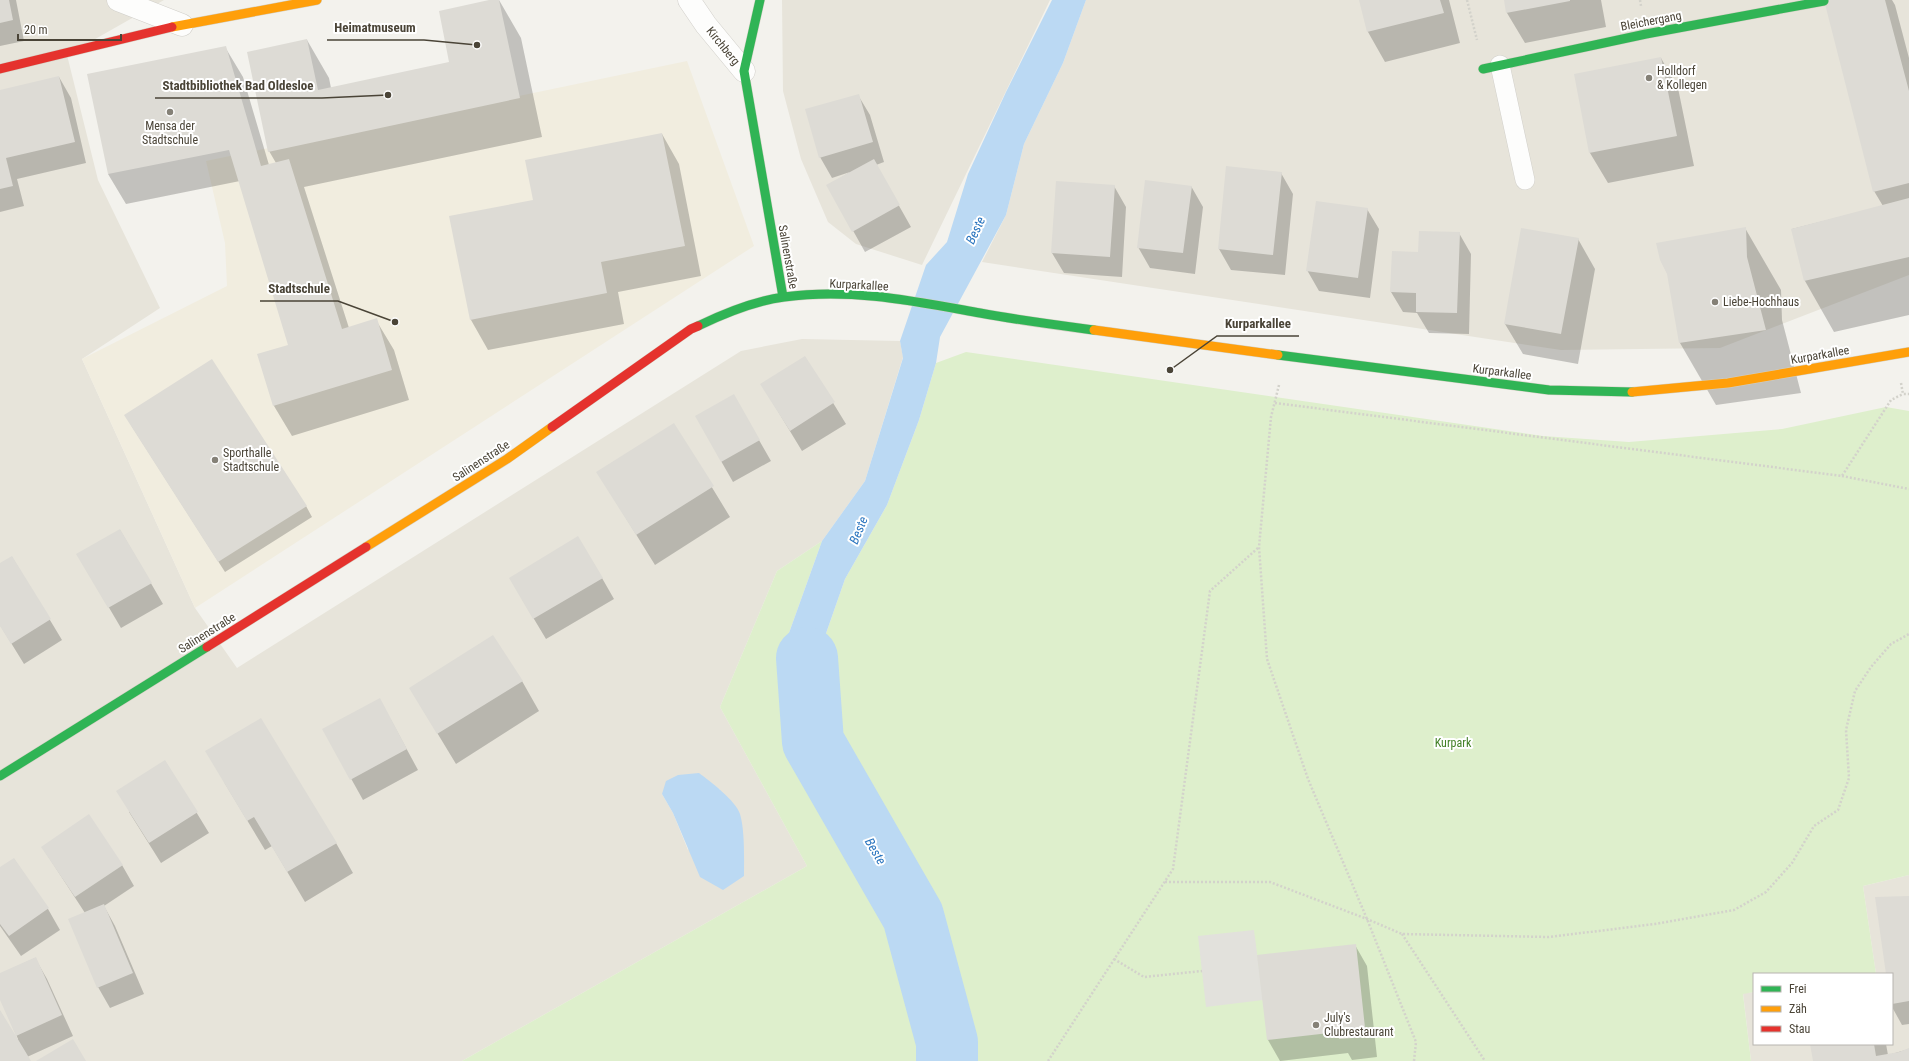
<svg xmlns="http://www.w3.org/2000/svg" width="1909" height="1061" viewBox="0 0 1909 1061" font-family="'Roboto Condensed',sans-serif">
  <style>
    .residential { fill: #e7e4da; fill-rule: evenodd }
    .education { fill: #f1eddf }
    .green { fill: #deefcc }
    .parking { fill: #e2e1dc }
    .water { fill: #bbd9f3 }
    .shadow { fill: #0003 }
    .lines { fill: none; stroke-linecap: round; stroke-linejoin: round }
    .river { stroke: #bbd9f3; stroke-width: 62 }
    .building { fill: #dddbd5 }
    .lane-casing { stroke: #d1cfca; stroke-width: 20 }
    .street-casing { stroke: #d1cfca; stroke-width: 23 }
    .fast-casing { stroke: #d3cfc3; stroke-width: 10 }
    .slow-casing { stroke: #d3cfc3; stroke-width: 10 }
    .jam-casing { stroke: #d3cfc3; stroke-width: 10 }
    .path { stroke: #d3d2cb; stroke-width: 2.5; stroke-dasharray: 2 2; stroke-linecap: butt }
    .lane { stroke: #fdfdfc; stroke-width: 19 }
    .street { stroke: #fdfdfc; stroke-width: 22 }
    .fast { stroke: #30b455; stroke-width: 9 }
    .slow { stroke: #ff9f0a; stroke-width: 9 }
    .jam { stroke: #e5322d; stroke-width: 9 }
    .poi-dot { fill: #858177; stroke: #fff; stroke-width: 1.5 }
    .labels { text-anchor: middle; stroke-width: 4; stroke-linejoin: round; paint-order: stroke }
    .street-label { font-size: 12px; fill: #4a4437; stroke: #fff }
    .poi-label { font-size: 12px; fill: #4a4437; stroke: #fff; text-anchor: start }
    .park-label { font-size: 12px; fill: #428026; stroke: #fff }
    .water-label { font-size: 13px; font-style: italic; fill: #2974be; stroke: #fff }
    .leader { fill: none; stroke: #4a4437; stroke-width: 1.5 }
    .callout-dot { fill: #4a4437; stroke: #fff; stroke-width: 1.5 }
    .callout-label { font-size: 13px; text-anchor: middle; font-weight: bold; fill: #4a4437; stroke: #fff; stroke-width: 4; stroke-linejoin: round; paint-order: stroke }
  </style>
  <rect width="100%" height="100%" fill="#f3f2ed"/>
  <path class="residential" d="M0 0H164L67 55 98 180 160 308 82 359 195 608 237 668 741 351 802 339 900 341 903 357 865 481 822 541 777 571 720 707 807 866 462 1061H0ZM720 789 688 850 673 813 662 794Z
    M782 0H1050L922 265 856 244 828 222 801 159 783 91Z
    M1086 0H1909V275L1720 348 1561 350 982 262 1006 215 1024 144 1063 63Z
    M1909 875V1061H1751L1743 993 1754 992V1044H1892V974H1876L1863 886Z"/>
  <path class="education" d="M687 61 754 246 195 608 82 359 227 286 225 243 206 161Z"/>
  <path class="green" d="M966 352 1543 436 1629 442 1782 429 1886 407 1909 411V875L1863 886 1876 974H1754V992L1743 994 1751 1061H462L807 866 720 707 777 571 822 541 789 633 813 742 816 662 845 579 887 505 919 420 936 363Z"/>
  <path class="parking" d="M1254 930 1263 1000 1206 1007 1198 936Z"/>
  <path class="water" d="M1052 0H1086L1063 63 1024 144 1006 215 940 337 936 363 919 420 887 505 845 579 816 662 813 742 785 727 779 686 789 633 822 541 865 481 903 358 900 341 926 265 947 242 968 174 1006 92Z
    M699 773C710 781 736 801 740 814 745 831 744 859 744 876L723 890 700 877 673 813 662 794 666 781 678 775Z"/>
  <path class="shadow" d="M0 0H16L24 41 0 46Z
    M494 0H499L521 38 542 137 304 187 349 328 376 320 394 350 409 400 292 436 274 406 290 345 240 181 126 204 108 174 225 47 243 77 269 165 276 163 269 151 307 40 329 78 331 88 451 63Z
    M1360 0H1449L1460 43 1385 62 1368 32Z
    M1505 0H1601L1606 27 1525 43 1507 13Z
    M1825 0H1892L1895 5 1909 58V315L1834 332 1805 281 1792 229 1883 206 1874 191Z
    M1661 58 1678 88 1694 166 1608 183 1590 153 1575 75Z
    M59 77 71 98 86 163 17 179 24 206 0 212V91Z
    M858 95 870 115 884 162 876 165 911 227 865 252 828 186 850 172 832 178 820 157Z
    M662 134 679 164 701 276 618 292 624 324 488 350 471 320 450 217 534 201Z
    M1281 173 1293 194 1285 275 1231 270 1219 249Z
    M1114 186 1126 207 1122 277 1064 273 1052 253Z
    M1191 186 1203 207 1195 274 1150 268 1138 247Z
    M1367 209 1379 229 1370 298 1319 291 1307 270Z
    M1745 228 1781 290 1782 320 1801 393 1716 405 1680 343Z
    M1459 233 1471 254 1469 334 1429 333 1417 313 1403 312 1391 292Z
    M1578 239 1595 269 1578 364 1523 354 1505 324Z
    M805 357 846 424 802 451 762 385Z
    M733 395 771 461 733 482 721 461Z
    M131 425 306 506 312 517 225 572Z
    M674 425 730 517 655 565 598 473Z
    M120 530 163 604 121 628 78 555Z
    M12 557 62 640 24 664 0 625V564Z
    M602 578 614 599 546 639 522 599Z
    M522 681 539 711 456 764 410 688Z
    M391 720 418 770 363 800 324 730Z
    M165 761 209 833 161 863 129 812Z
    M224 782 336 843 353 873 305 902 272 846 265 850Z
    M42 847 122 865 134 886 104 906 115 926 144 994 110 1008 98 987 85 913Z
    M14 859 48 909 60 930 21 956 0 926V869Z
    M1909 897V1024L1902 1025 1892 1007V974H1887Z
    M1355 945 1367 966 1377 1057 1352 1060 1348 1053 1280 1061 1268 1040 1259 956Z
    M35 958 47 979 73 1036 27 1057 30 1061H0V1011L17 1040 18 1039 0 997V974Z
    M1811 1044H1886L1888 1055 1909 1049V1061H1814Z"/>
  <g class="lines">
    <path class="river" d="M807 658 813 742 913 916 947 1042V1061"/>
  </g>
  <path class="building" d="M0 0H9L13 20 0 23Z
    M489 0H499L520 98 268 152 247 52 307 39 318 90 449 62 439 11Z
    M1359 0H1440L1444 13 1367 32Z
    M1504 0H1570V1L1506 13Z
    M1824 0H1885L1909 91V183L1873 192Z
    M226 46 261 166 289 159 342 329 377 318 392 370 273 406 257 354 288 345 229 150 108 174 87 74Z
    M1661 57 1677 136 1589 153 1574 74Z
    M59 76 75 142 6 158 13 186 0 189V90Z
    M859 94 873 142 819 158 805 109Z
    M662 133 685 246 601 262 607 293 470 320 449 216 533 200 525 160Z
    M874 159 900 205 852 232 826 185Z
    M1226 166 1282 172 1273 255 1218 249Z
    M1145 180 1192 186 1183 253 1137 248Z
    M1056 181 1115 185 1110 257 1051 253Z
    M1909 198V257L1804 281 1791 229Z
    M1316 201 1368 208 1358 278 1306 271Z
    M1746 227 1747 257 1766 330 1679 343 1667 274 1660 260 1656 243Z
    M1521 228 1579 238 1561 334 1504 324Z
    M1419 231 1460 232 1457 313 1416 312V293L1390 292 1392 251 1418 252Z
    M805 356 835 402 790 431 760 384Z
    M212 359 307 506 218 562 124 415Z
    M734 394 760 440 721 462 695 416Z
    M674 423 714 486 636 535 596 472Z
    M120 529 152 583 108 608 76 554Z
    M578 536 603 578 533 619 509 578Z
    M12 556 51 619 11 644 0 626V563Z
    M493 635 523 681 437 734 409 688Z
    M380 698 407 749 350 780 322 729Z
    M261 718 337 843 287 872 254 817 247 821 205 751Z
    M165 760 198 812 149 843 116 791Z
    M89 814 123 865 75 897 41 847Z
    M14 858 49 908 9 936 0 924V867Z
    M1909 896V1001L1892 1004V974H1886L1875 897Z
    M104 904 133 973 97 988 68 919Z
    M1356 944 1366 1037 1339 1039 1338 1032 1267 1040 1257 955Z
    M36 957 62 1015 16 1036 0 1000V973Z
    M0 1010 16 1036 31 1061H0Z
    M73 1039 86 1061H36Z
    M1810 1044H1874L1876 1056 1899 1052 1909 1048V1061H1813Z"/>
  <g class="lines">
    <defs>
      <path id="lane" d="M1500 65 1525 180"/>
      <path id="street" d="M118 0 182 25
        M689 0 706 25 744 71"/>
      <path id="fast" d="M760 0 744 71 783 297
        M1483 69 1646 34 1824 1
        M698 326C725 313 754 301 784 297 852 288 913 301 980 313 1017 320 1056 325 1094 330
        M1278 355 1549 390 1632 392
        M0 776 207 647"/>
      <path id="slow" d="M172 27 317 0
        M1094 330 1278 355
        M1632 392 1728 383 1909 352
        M366 547 507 459 552 427"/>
      <path id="jam" d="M0 69 172 27
        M552 427 691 329 698 326
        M207 647 366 547"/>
    </defs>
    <use href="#lane" class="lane-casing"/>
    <use href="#street" class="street-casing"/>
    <use href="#fast" class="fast-casing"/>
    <use href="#slow" class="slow-casing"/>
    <use href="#jam" class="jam-casing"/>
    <path class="path" d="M1467 0 1477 40
      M1640 0 1641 6
      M1901 383 1903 394H1909
      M1279 385 1271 417 1259 547 1267 659 1308 779 1367 919 1416 1042 1414 1061
      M1275 403 1842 476 1891 400 1903 394
      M1842 476 1909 489
      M1165 882H1270L1367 919 1402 934 1549 937 1655 924 1734 910 1766 892 1792 863 1814 826 1838 810 1849 778 1846 730 1855 691 1871 667 1891 644 1909 634
      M1402 934 1485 1061
      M1114 959 1144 977 1202 971
      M1048 1061 1173 869 1210 591 1259 547"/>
    <use href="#lane" class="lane"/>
    <use href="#street" class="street"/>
    <use href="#fast" class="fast"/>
    <use href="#slow" class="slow"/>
    <use href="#jam" class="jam"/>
  </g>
  <g class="poi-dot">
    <circle cx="1649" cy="78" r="4"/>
    <circle cx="170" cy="112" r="4"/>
    <circle cx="1715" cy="302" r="4"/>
    <circle cx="215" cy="460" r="4"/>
    <circle cx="1316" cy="1025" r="4"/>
  </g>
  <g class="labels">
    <g class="street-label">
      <text transform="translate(1651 21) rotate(-11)" y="4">Bleichergang</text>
      <text transform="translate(723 46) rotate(51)" y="4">Kirchberg</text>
      <text transform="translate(788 257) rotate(80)" y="4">Salinenstraße</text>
      <text transform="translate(859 285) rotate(3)" y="4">Kurparkallee</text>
      <text transform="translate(1820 355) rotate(-10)" y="4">Kurparkallee</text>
      <text transform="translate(1502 372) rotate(7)" y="4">Kurparkallee</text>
      <text transform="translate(481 461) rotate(-33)" y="4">Salinenstraße</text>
      <text transform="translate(207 633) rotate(-32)" y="4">Salinenstraße</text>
    </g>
    <g class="poi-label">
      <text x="1657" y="75">Holldorf<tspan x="1657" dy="14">&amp; Kollegen</tspan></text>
      <text x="170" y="130" text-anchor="middle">Mensa der<tspan x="170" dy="14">Stadtschule</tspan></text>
      <text x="1723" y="306">Liebe-Hochhaus</text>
      <text x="223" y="457">Sporthalle<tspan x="223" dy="14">Stadtschule</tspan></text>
      <text x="1324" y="1022">July's<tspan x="1324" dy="14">Clubrestaurant</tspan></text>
    </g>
    <g class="park-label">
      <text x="1453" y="747">Kurpark</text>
    </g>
    <g class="water-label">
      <text transform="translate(975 230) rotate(-65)" y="5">Beste</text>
      <text transform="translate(858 530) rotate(-68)" y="5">Beste</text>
      <text transform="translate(876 851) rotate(60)" y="5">Beste</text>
    </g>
  </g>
  <path class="leader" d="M477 45L424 40H327M388 95L322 98H155M395 322L338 301H260M1170 370L1217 336H1299"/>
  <g class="callout-dot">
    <circle cx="477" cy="45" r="4"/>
    <circle cx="388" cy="95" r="4"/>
    <circle cx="395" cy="322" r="4"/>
    <circle cx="1170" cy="370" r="4"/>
  </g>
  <g class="callout-label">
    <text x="375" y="32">Heimatmuseum</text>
    <text x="238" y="90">Stadtbibliothek Bad Oldesloe</text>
    <text x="299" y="293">Stadtschule</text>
    <text x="1258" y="328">Kurparkallee</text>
  </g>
  <rect x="1753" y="973" width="140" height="72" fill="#ffffff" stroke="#b7b4af"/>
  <rect x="1761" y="986" width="20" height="6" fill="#30b455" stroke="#b7b4af"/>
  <text x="1789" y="993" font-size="12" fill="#4a4437">Frei</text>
  <rect x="1761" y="1006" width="20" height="6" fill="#ff9f0a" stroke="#b7b4af"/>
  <text x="1789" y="1013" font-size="12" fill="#4a4437">Zäh</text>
  <rect x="1761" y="1026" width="20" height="6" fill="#e5322d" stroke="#b7b4af"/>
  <text x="1789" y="1033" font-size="12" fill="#4a4437">Stau</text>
  <path d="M18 34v6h103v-6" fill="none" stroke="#4a4437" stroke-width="2"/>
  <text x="24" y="34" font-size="12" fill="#4a4437" stroke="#ffffff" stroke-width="3" paint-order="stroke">20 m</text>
</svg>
